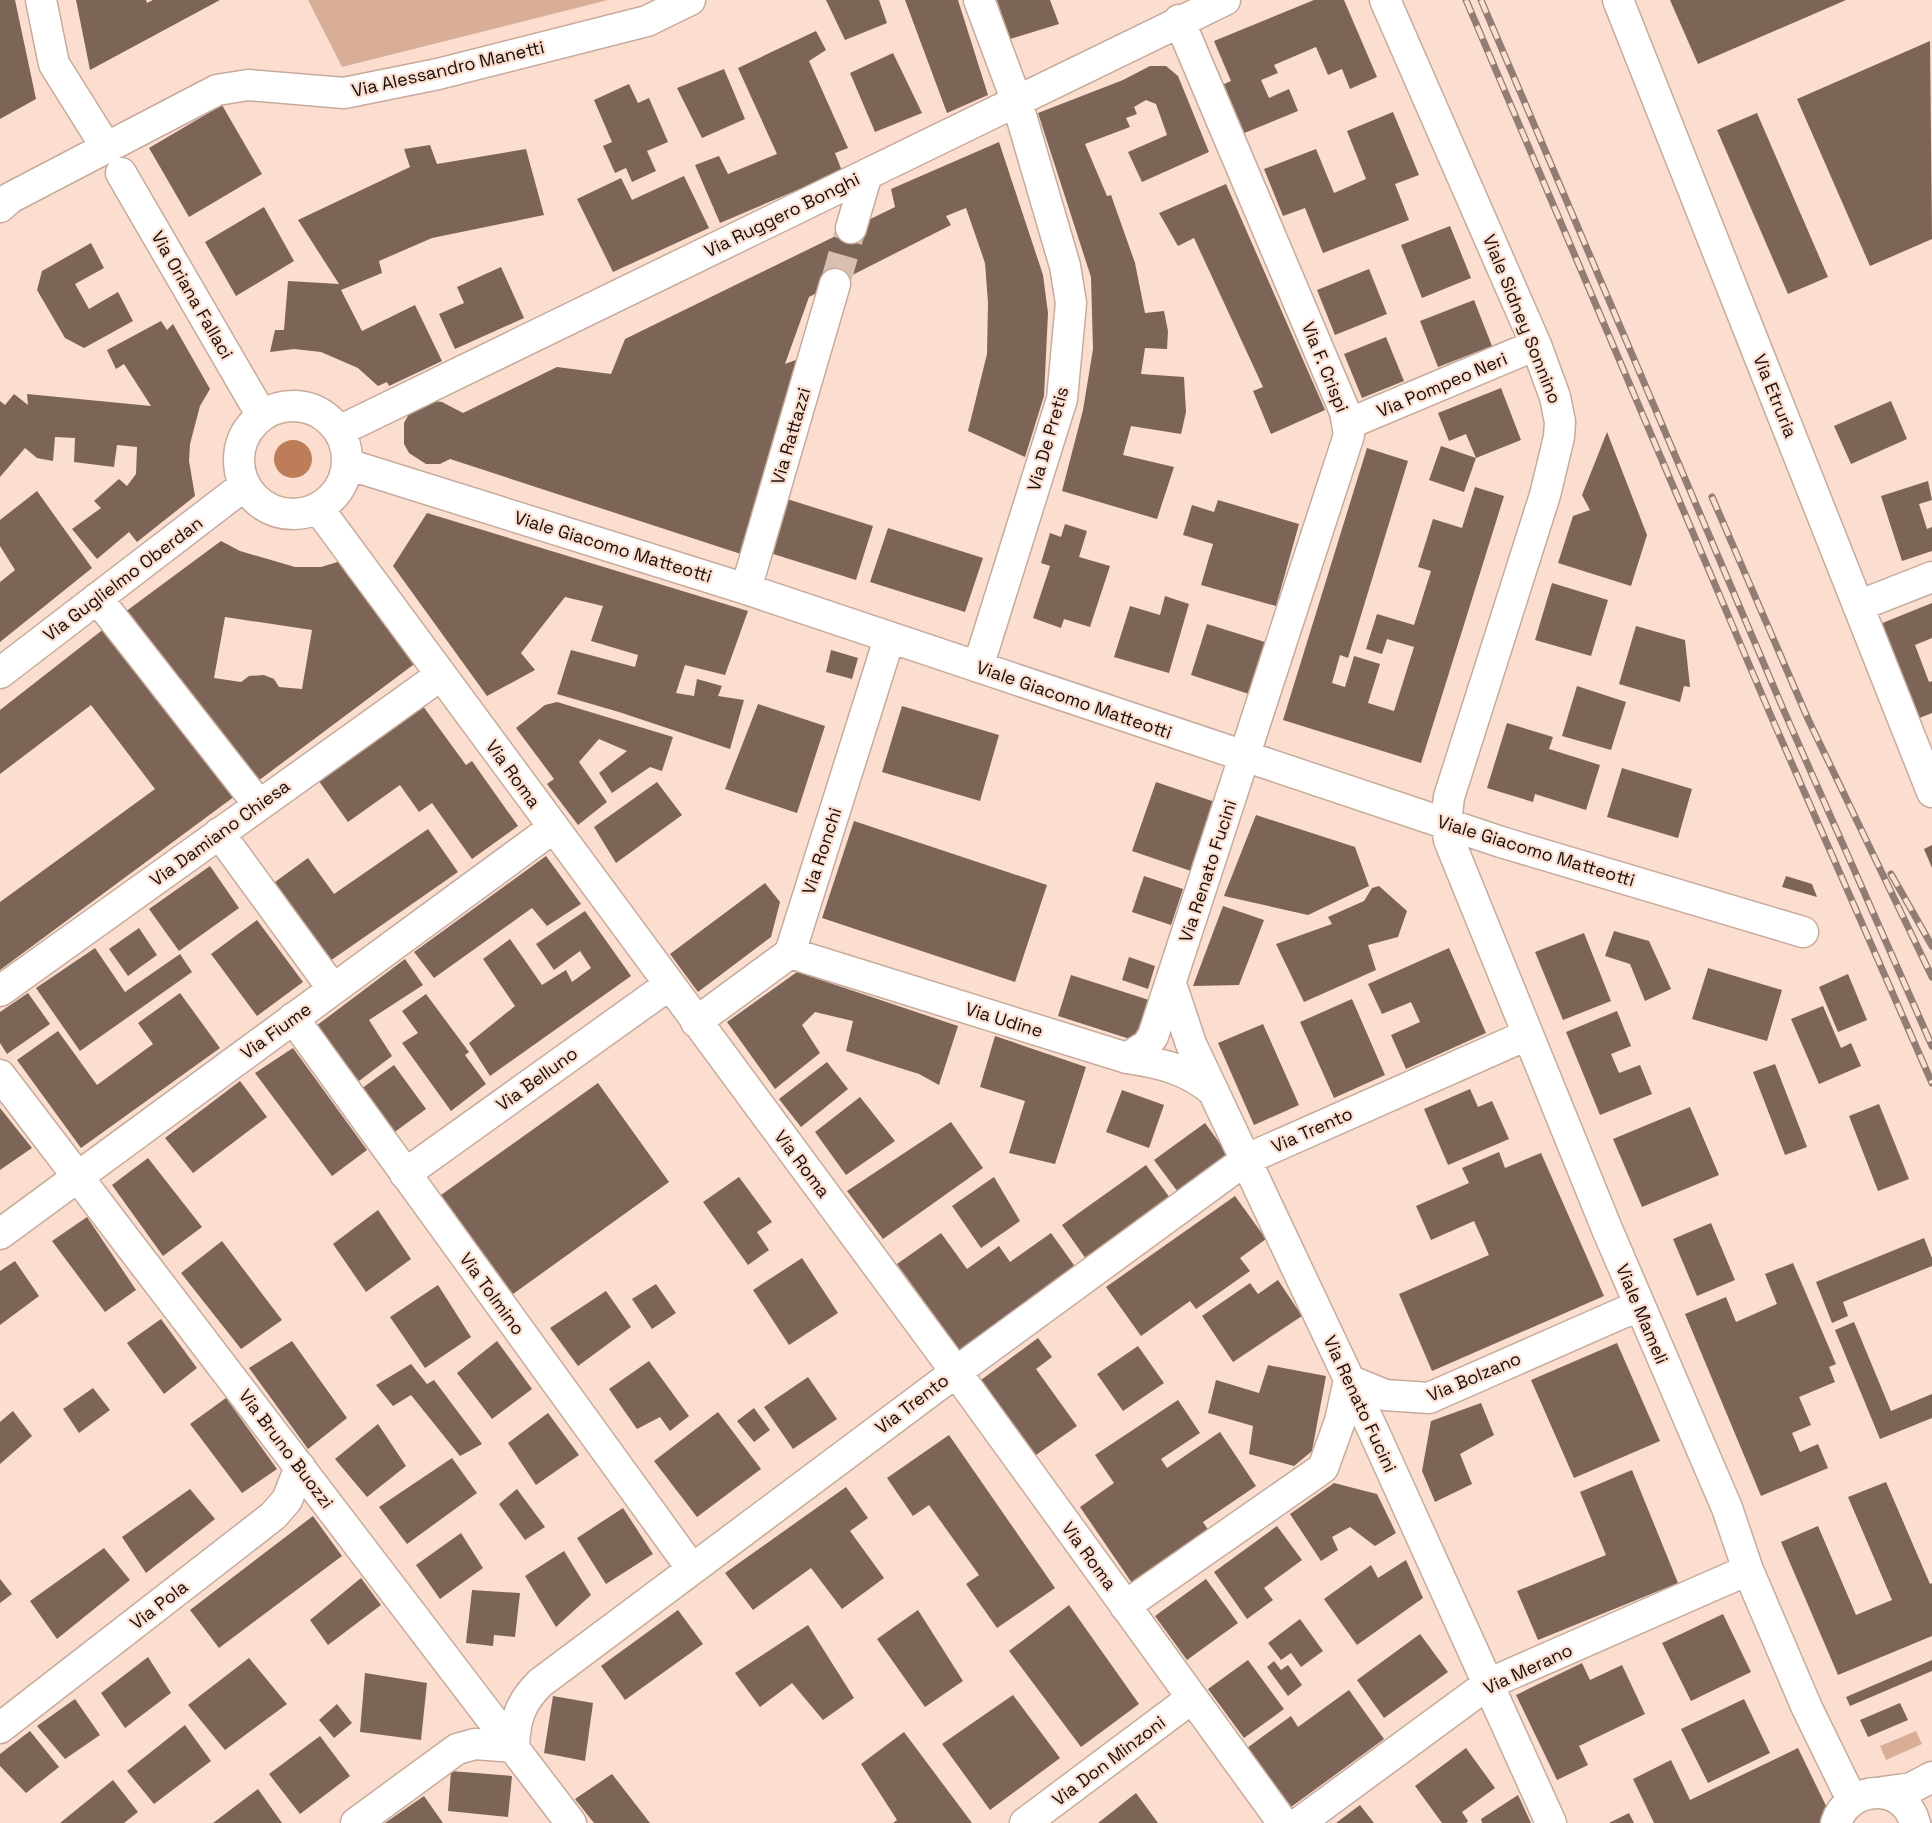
<svg xmlns="http://www.w3.org/2000/svg" width="1932" height="1823" viewBox="0 0 1932 1823" font-family="'Space Grotesk',sans-serif">
  <style>
    .green { fill: #d8ae98 }
    .water { fill: #be7d59 }
    .building { fill: #7c6456; fill-rule: evenodd }
    .lines { fill: none; stroke-linecap: round; stroke-linejoin: round }
    .minor-tunnel { stroke: #d9bfb1; stroke-width: 30; stroke-dasharray: 30 15; stroke-linecap: butt }
    .minor-casing { stroke: #c6ab9c; stroke-width: 33 }
    .minor { stroke: #fff; stroke-width: 30 }
    .rail-casing { stroke: #917d73; stroke-width: 7 }
    .rail { stroke: #fbdecf; stroke-width: 4.5; stroke-dasharray: 14; stroke-linecap: butt }
    .labels { text-anchor: middle; stroke-width: 4.5; stroke-linejoin: round; paint-order: stroke }
    .street-label { font-size: 18px; fill: #170e09; stroke: #fbdecf }
  </style>
  <rect width="100%" height="100%" fill="#fbdecf"/>
  <path class="green" d="M308 0H608L342 67Z
    M1916 1731 1922 1744 1886 1760 1880 1746Z"/>
  <path class="water" d="M274 459a19 19 0 1 1 38 0a19 19 0 1 1-38 0Z"/>
  <path class="building" d="M0 0H15L36 99 0 119Z
    M76 0H146L147 3 153 0H220L90 70Z
    M826 0H879L887 23 845 40Z
    M905 0H958L988 95 947 113Z
    M997 0H1050L1059 24 1010 39Z
    M1314 0H1344L1377 77 1350 89 1342 69 1328 75 1316 47 1274 65 1278 73 1261 80 1269 98 1289 89 1298 111 1242 134 1222 85 1231 81 1214 41Z
    M1670 0H1846L1698 64Z
    M816 31 826 50 809 61 848 148 835 153 842 171 720 223 695 165 719 156 728 174 777 154 738 68Z
    M1930 41 1932 239 1870 266 1797 99Z
    M893 53 922 113 875 132 850 73Z
    M1150 66H1166L1178 76 1209 152 1142 182 1128 152 1167 135 1156 104 1146 100 1134 107 1137 114 1126 118 1130 127 1085 144 1107 196 1111 195 1135 263 1145 313 1164 311 1168 331 1167 349 1145 348 1141 374 1184 377 1186 412 1181 434 1131 426 1123 455 1174 467 1157 519 1062 491 1083 410 1093 349 1091 277 1038 113 1123 80Z
    M724 69 745 119 702 138 677 88Z
    M629 84 638 103 649 98 668 142 647 151 656 171 632 182 626 168 615 173 603 146 612 142 594 100Z
    M222 105 262 174 189 217 149 148Z
    M1393 112 1419 175 1395 184 1409 220 1323 253 1305 208 1283 216 1264 169 1316 149 1334 193 1366 179 1347 131Z
    M1757 113 1828 277 1788 294 1717 130Z
    M999 142 1043 275 1048 313 1044 396 1025 457 968 431 987 354 988 303 985 263 966 208 946 216 951 225 809 297 785 364 801 358 744 555 450 459 440 464H426L409 453 404 444V423L409 414 416 408 433 401 442 402 463 413 557 367 611 374 625 339 895 207 891 189Z
    M430 145 437 164 526 149 544 215 432 238 379 261 382 273 341 290 362 331 415 305 442 361 389 386 387 382 378 386 358 368 321 352 294 349 270 352 275 330H284L288 281 339 284 298 220 410 167 404 149Z
    M684 176 709 228 613 272 577 199 621 178 632 200Z
    M1226 184 1325 410 1271 434 1253 391 1263 387 1194 238 1178 246 1159 213Z
    M264 207 294 261 236 296 205 242Z
    M1450 226 1471 278 1422 298 1401 245Z
    M91 243 104 268 75 284 89 309 118 292 133 321 84 348 65 338 37 290 42 271Z
    M501 267 524 318 455 349 439 314 464 303 457 287Z
    M1369 269 1387 314 1335 335 1317 290Z
    M1474 300 1492 346 1438 367 1420 321Z
    M161 321 167 330 173 324 210 389 200 406 190 444 189 461 195 496 137 542 129 532 97 559 72 529 101 508 94 501 119 479 127 486 136 474 137 447 117 445 114 467 74 462 75 438 55 437 53 461 37 458 25 448 0 477V401L5 405 14 394 28 405 27 394 151 406 124 364 116 369 107 350Z
    M1386 337 1404 381 1362 398 1344 354Z
    M1501 388 1521 440 1476 458 1464 492 1429 480 1441 446 1476 458 1466 434 1449 441 1438 413Z
    M1891 401 1907 439 1851 464 1834 426Z
    M1607 432 1647 535 1631 586 1558 563 1573 516 1590 510 1582 495Z
    M1367 448 1408 461 1348 658 1340 655 1332 683 1345 687 1354 656 1380 664 1368 703 1394 711 1414 647 1387 639 1382 654 1366 649 1377 614 1414 625 1431 571 1418 567 1433 519 1462 528 1475 487 1504 496 1421 763 1283 720Z
    M1928 481 1932 500 1919 504 1927 529 1932 527V551L1902 561 1881 496Z
    M37 491 92 568 0 642V582L15 570 0 546V520Z
    M787 499 873 526 856 580 770 553Z
    M1218 500 1299 524 1276 606 1201 585 1213 544 1183 535 1192 505 1214 512Z
    M427 513 748 611 725 675 685 665 676 693 694 696 697 679 722 686 718 696 744 700 730 749 619 712 557 694 571 650 635 667 638 655 591 641 603 606 565 597 521 653 535 670 487 696 393 566Z
    M1065 524 1087 531 1079 557 1110 566 1090 627 1064 619 1061 628 1033 618 1050 566 1041 563 1050 533 1061 537Z
    M888 528 983 558 965 612 870 582Z
    M221 541 240 551 295 567H321L341 561 417 662 254 784 125 612ZM225 617 312 630 302 689 279 687 274 679 264 675 249 676 241 682 214 678Z
    M1552 583 1608 600 1591 656 1535 640Z
    M1165 596 1189 604 1169 673 1114 657 1130 606 1160 615Z
    M1932 603V638L1915 645 1929 682 1932 681V713L1917 719 1880 624Z
    M1207 624 1268 643 1252 695 1191 675Z
    M1636 626 1685 640 1690 687 1684 686 1680 702 1619 684Z
    M105 628 235 796 0 970V902L155 789 91 705 0 774V710Z
    M831 650 858 658 852 679 826 672Z
    M1577 686 1626 702 1611 750 1562 736Z
    M420 702 466 765 472 761 518 826 472 859 432 803 419 812 400 785 348 822 316 777Z
    M557 702 673 737 662 771 650 767 612 793 599 773 627 751 599 739 579 762 607 802 578 825 547 784 554 779 516 728 545 705Z
    M758 704 825 726 797 813 725 789Z
    M902 706 999 735 980 801 882 772Z
    M1507 723 1553 737 1549 749 1600 765 1586 810 1535 794 1533 802 1487 788Z
    M1622 768 1692 789 1678 838 1607 817Z
    M657 782 682 815 616 863 594 827Z
    M1156 782 1215 802 1191 871 1132 851Z
    M1256 815 1355 847 1369 886 1308 915 1224 896Z
    M854 821 1047 885 1015 982 822 918Z
    M428 829 458 872 330 961 275 882 308 858 334 894Z
    M1932 845V868L1924 849Z
    M546 856 581 904 547 926 532 908 434 978 414 952Z
    M210 866 239 908 179 951 149 909Z
    M1144 876 1183 889 1171 925 1132 912Z
    M1786 876 1812 884 1817 897 1782 887Z
    M765 883 780 902 771 937 698 992 670 954Z
    M1379 886 1407 911 1398 937 1368 945 1376 970 1304 1002 1276 944 1332 924 1328 917 1364 901 1372 888Z
    M1223 906 1264 920 1239 985 1193 986Z
    M585 911 631 976 490 1076 469 1043 515 1006 483 959 510 939 542 985 566 970 572 982 591 968 580 951 554 970 536 944Z
    M257 920 303 982 257 1016 211 954Z
    M139 928 157 955 128 976 109 949Z
    M1614 931 1649 941 1671 989 1645 1001 1630 964 1605 956Z
    M1584 933 1611 1001 1563 1020 1535 952Z
    M95 948 125 992 180 954 192 972 80 1051 36 988Z
    M1449 948 1486 1033 1406 1069 1391 1035 1420 1022 1411 1002 1382 1014 1368 984Z
    M1129 957 1155 966 1148 989 1122 980Z
    M405 959 423 985 369 1020 392 1056 359 1081 316 1026Z
    M1708 968 1782 990 1767 1041 1692 1019Z
    M797 972 958 1026 939 1085 919 1074 846 1051 853 1021 815 1012 802 1025 820 1053 775 1089 727 1022Z
    M1848 974 1867 1020 1838 1032 1819 987Z
    M1071 975 1149 1000 1136 1041 1058 1016Z
    M28 993 50 1024 7 1054 0 1043V1012Z
    M180 993 220 1048 81 1148 17 1060 58 1031 97 1085 153 1044 138 1023Z
    M426 994 469 1052 465 1055 486 1084 451 1111 402 1043 418 1033 402 1011Z
    M1352 999 1385 1075 1334 1098 1300 1022Z
    M1823 1006 1841 1048 1851 1043 1861 1066 1819 1084 1791 1019Z
    M1617 1011 1631 1046 1611 1054 1619 1073 1640 1065 1652 1094 1600 1115 1566 1032Z
    M1263 1024 1299 1105 1254 1125 1218 1043Z
    M995 1036 1086 1067 1055 1164 1009 1153 1025 1101 980 1087Z
    M293 1048 367 1150 332 1176 255 1073Z
    M827 1062 848 1089 801 1127 779 1099Z
    M1775 1064 1807 1147 1785 1155 1753 1072Z
    M394 1065 426 1109 392 1134 361 1089Z
    M240 1081 267 1117 193 1173 165 1138Z
    M598 1083 669 1182 513 1294 441 1195Z
    M1470 1089 1478 1107 1492 1101 1509 1139 1448 1165 1424 1109Z
    M1122 1090 1164 1105 1149 1148 1106 1132Z
    M860 1097 895 1141 846 1175 815 1132Z
    M1879 1104 1909 1179 1878 1191 1849 1116Z
    M1690 1107 1719 1175 1642 1207 1613 1139Z
    M0 1108 32 1148 0 1170Z
    M951 1122 983 1168 883 1239 847 1191Z
    M1205 1123 1229 1156 1178 1192 1154 1160Z
    M1499 1152 1505 1168 1541 1153 1604 1296 1432 1371 1399 1294 1489 1255 1474 1221 1431 1240 1416 1206 1469 1183 1462 1168Z
    M148 1158 202 1227 163 1256 112 1185Z
    M1146 1165 1170 1198 1086 1259 1062 1225Z
    M739 1177 772 1222 757 1232 769 1250 748 1265 703 1202Z
    M994 1177 1020 1221 981 1248 952 1206Z
    M1235 1196 1266 1239 1240 1258 1250 1271 1196 1309 1190 1301 1141 1336 1106 1287Z
    M378 1210 411 1259 366 1292 333 1244Z
    M87 1217 136 1290 105 1312 52 1241Z
    M1711 1223 1735 1280 1697 1296 1673 1239Z
    M941 1233 967 1269 999 1246 1010 1262 1051 1233 1076 1268 961 1352 897 1264Z
    M1924 1238 1932 1258V1266L1843 1302 1848 1316 1832 1323 1816 1282Z
    M222 1241 282 1320 241 1349 181 1273Z
    M802 1258 838 1313 789 1345 753 1290Z
    M15 1261 39 1296 0 1325V1271Z
    M1793 1263 1836 1364 1829 1367 1835 1382 1799 1397 1811 1425 1792 1433 1800 1452 1818 1444 1828 1468 1761 1496 1685 1314 1726 1297 1736 1322 1777 1304 1765 1274Z
    M1278 1280 1302 1316 1233 1362 1202 1316 1250 1283 1258 1294Z
    M656 1284 676 1313 652 1329 632 1299Z
    M438 1285 471 1337 425 1368 390 1317Z
    M606 1291 631 1327 578 1366 550 1328Z
    M161 1319 197 1368 164 1394 127 1343Z
    M1854 1322 1891 1411 1932 1394V1418L1880 1439 1835 1330Z
    M1038 1338 1052 1357 1036 1369 1077 1426 1036 1455 981 1380Z
    M292 1341 347 1418 308 1449 249 1368Z
    M497 1341 532 1389 492 1419 457 1373Z
    M1617 1343 1660 1441 1574 1478 1531 1380Z
    M1138 1346 1164 1383 1123 1411 1097 1374Z
    M649 1361 689 1416 670 1431 660 1417 637 1429 609 1389Z
    M411 1364 427 1384 434 1380 482 1444 460 1456 411 1395 393 1406 376 1385Z
    M1268 1365 1326 1376 1312 1451 1294 1466 1249 1454 1253 1426 1208 1413 1216 1380 1259 1393Z
    M808 1377 837 1419 793 1449 764 1407Z
    M93 1388 110 1410 79 1433 63 1409Z
    M226 1398 277 1469 242 1493 190 1424Z
    M1178 1400 1200 1433 1161 1459 1167 1468 1220 1432 1256 1486 1203 1522 1209 1531 1132 1583 1080 1507 1114 1483 1095 1455Z
    M1481 1403 1494 1435 1460 1454 1472 1484 1435 1502 1422 1471 1431 1421Z
    M754 1408 770 1430 754 1442 737 1421Z
    M13 1411 32 1436 0 1464V1422Z
    M718 1412 761 1469 697 1517 654 1461Z
    M548 1413 579 1455 536 1485 508 1443Z
    M378 1424 406 1466 367 1497 335 1459Z
    M949 1435 1055 1588 997 1628 966 1584 979 1575 929 1505 913 1516 887 1478Z
    M452 1458 477 1493 407 1544 379 1507Z
    M1632 1470 1678 1583 1538 1640 1517 1591 1606 1555 1580 1492Z
    M1886 1482 1930 1584 1932 1583V1636L1838 1675 1781 1542 1818 1526 1856 1615 1892 1600 1848 1497Z
    M1334 1483 1377 1494 1396 1533 1375 1546 1350 1527 1332 1537 1338 1550 1321 1561 1290 1514Z
    M846 1487 868 1518 850 1531 884 1578 842 1609 811 1568 753 1610 725 1573Z
    M190 1489 215 1519 146 1573 122 1537Z
    M517 1489 545 1527 525 1540 499 1504Z
    M623 1508 653 1554 606 1584 577 1538Z
    M313 1516 342 1556 219 1648 190 1610Z
    M1277 1526 1302 1560 1264 1588 1273 1600 1247 1619 1214 1572Z
    M461 1533 483 1568 440 1599 416 1565Z
    M104 1548 130 1580 57 1639 30 1601Z
    M564 1551 591 1595 556 1627 525 1576Z
    M1406 1560 1423 1598 1357 1645 1324 1599 1371 1565 1378 1578Z
    M361 1578 381 1605 328 1645 310 1620Z
    M0 1579 12 1594 0 1603Z
    M1206 1579 1238 1623 1187 1660 1155 1616Z
    M472 1590 520 1593 515 1637 494 1635 493 1646 466 1643Z
    M1069 1605 1139 1704 1081 1747 1009 1651Z
    M678 1610 703 1644 625 1700 601 1666Z
    M918 1610 963 1681 925 1707 877 1639Z
    M1723 1614 1751 1672 1691 1701 1662 1643Z
    M1300 1619 1323 1651 1301 1667 1291 1653 1281 1660 1268 1643Z
    M808 1625 854 1698 823 1720 792 1683 760 1707 735 1673Z
    M1420 1634 1448 1672 1384 1718 1357 1680Z
    M148 1657 171 1693 125 1728 101 1693Z
    M249 1658 287 1704 225 1750 188 1705Z
    M1248 1660 1284 1709 1244 1738 1208 1689Z
    M1932 1660V1671L1850 1706 1846 1697Z
    M1274 1661 1281 1670 1288 1665 1302 1685 1288 1696 1267 1667Z
    M1582 1663 1590 1680 1622 1665 1645 1714 1579 1746 1588 1765 1557 1780 1516 1695Z
    M365 1673 427 1683 421 1740 360 1732Z
    M1349 1690 1384 1739 1291 1807 1247 1748 1291 1716 1298 1727Z
    M1013 1695 1060 1758 990 1810 942 1744Z
    M553 1696 593 1703 585 1761 544 1753Z
    M75 1699 100 1735 65 1759 37 1726Z
    M1744 1699 1770 1753 1708 1783 1681 1729Z
    M1900 1703 1908 1720 1868 1737 1860 1720Z
    M337 1704 352 1723 334 1738 319 1720Z
    M185 1725 211 1761 154 1804 127 1771Z
    M30 1731 59 1767 26 1793 0 1766V1754Z
    M904 1732 972 1823H893L897 1820 861 1764Z
    M320 1736 350 1776 300 1814 269 1774Z
    M1466 1748 1495 1788 1462 1812 1468 1821 1466 1823H1442L1415 1786Z
    M1798 1748 1829 1812 1826 1820 1820 1823H1654L1633 1779 1671 1760 1690 1800Z
    M451 1771 512 1776 508 1817 448 1811Z
    M612 1774 650 1823H594L575 1799Z
    M113 1780 138 1812 124 1823H60Z
    M258 1789 282 1823H213Z
    M1136 1793 1158 1823H1098Z
    M1518 1795 1531 1823H1482L1481 1819Z
    M424 1796 443 1823H385Z
    M1360 1805 1374 1823H1336Z
    M1629 1813 1634 1823H1609Z"/>
  <g class="lines">
    <path class="minor-tunnel" d="M835 284 851 228"/>
    <defs>
      <path id="minor" d="M41 0 54 64 106 147
        M1385 0 1536 345 1555 397 1560 422 1559 437 1545 495 1449 797 1446 823 1449 840 1607 1229 1727 1508 1748 1570 1807 1708 1852 1800
        M1618 0 1932 792
        M121 173 262 416
        M0 207 10 198 217 90 248 85 344 93 438 74 647 21 690 0
        M851 228 867 174
        M239 460a54 54 0 1 1 108 0a54 54 0 1 1-108 0Z
        M1348 424 1536 345
        M339 431 1225 0
        M347 464 746 589 1501 842 1803 932
        M318 508 956 1372 1283 1823
        M746 589 835 284
        M97 598 259 805
        M1858 606 1932 577
        M978 667 1062 399 1071 303 1065 266 1017 102 979 0
        M0 673 245 485
        M219 833 333 989
        M790 953 1127 1058C1160 1063 1188 1069 1214 1092
        M1171 984 1191 1044 1373 1430 1551 1823
        M0 991 441 675
        M293 1018 692 1569
        M696 1022 790 953 889 639
        M1127 1058 1147 1045 1153 1036 1349 435 1345 412 1179 20
        M0 1075 571 1823
        M405 1174 669 985
        M0 1234 553 828
        M1125 1606 1323 1468 1340 1421 1349 1380 1385 1395 1429 1398 1638 1306
        M0 1728 273 1516 287 1500 300 1467
        M514 1747C515 1719 520 1703 540 1683L956 1372 1247 1159 1527 1035
        M1883 1792 1911 1788 1932 1777
        M356 1823 457 1749 475 1744 514 1747
        M1025 1823 1192 1698
        M1299 1823 1488 1684 1748 1570
        M1836 1823C1848 1785 1904 1781 1915 1823"/>
    </defs>
    <use href="#minor" class="minor-casing"/>
    <use href="#minor" class="minor"/>
    <defs>
      <path id="rail" d="M1466 0 1771 716 1932 1083
        M1481 0 1784 711 1932 1046
        M1712 497 1808 719 1932 977
        M1891 874 1932 946"/>
    </defs>
    <use href="#rail" class="rail-casing"/>
    <use href="#rail" class="rail"/>
  </g>
  <g class="labels">
    <g class="street-label">
      <text transform="translate(448 69) rotate(-13)" y="6">Via Alessandro Manetti</text>
      <text transform="translate(782 215) rotate(-26)" y="6">Via Ruggero Bonghi</text>
      <text transform="translate(192 295) rotate(60)" y="6">Via Oriana Fallaci</text>
      <text transform="translate(1522 319) rotate(68)" y="6">Viale Sidney Sonnino</text>
      <text transform="translate(1325 367) rotate(68)" y="6">Via F. Crispi</text>
      <text transform="translate(1442 385) rotate(-23)" y="6">Via Pompeo Neri</text>
      <text transform="translate(1775 396) rotate(68)" y="6">Via Etruria</text>
      <text transform="translate(791 436) rotate(-74)" y="6">Via Rattazzi</text>
      <text transform="translate(1048 439) rotate(-74)" y="6">Via De Pretis</text>
      <text transform="translate(613 547) rotate(17)" y="6">Viale Giacomo Matteotti</text>
      <text transform="translate(123 579) rotate(-37)" y="6">Via Guglielmo Oberdan</text>
      <text transform="translate(1074 700) rotate(19)" y="6">Viale Giacomo Matteotti</text>
      <text transform="translate(513 774) rotate(54)" y="6">Via Roma</text>
      <text transform="translate(220 833) rotate(-36)" y="6">Via Damiano Chiesa</text>
      <text transform="translate(822 851) rotate(-72)" y="6">Via Ronchi</text>
      <text transform="translate(1536 851) rotate(17)" y="6">Viale Giacomo Matteotti</text>
      <text transform="translate(1208 871) rotate(-72)" y="6">Via Renato Fucini</text>
      <text transform="translate(1004 1020) rotate(17)" y="6">Via Udine</text>
      <text transform="translate(276 1031) rotate(-36)" y="6">Via Fiume</text>
      <text transform="translate(537 1079) rotate(-36)" y="6">Via Belluno</text>
      <text transform="translate(1312 1130) rotate(-24)" y="6">Via Trento</text>
      <text transform="translate(802 1164) rotate(53)" y="6">Via Roma</text>
      <text transform="translate(492 1294) rotate(54)" y="6">Via Tolmino</text>
      <text transform="translate(1642 1314) rotate(67)" y="6">Viale Mameli</text>
      <text transform="translate(1474 1377) rotate(-23)" y="6">Via Bolzano</text>
      <text transform="translate(912 1404) rotate(-37)" y="6">Via Trento</text>
      <text transform="translate(1360 1404) rotate(65)" y="6">Via Renato Fucini</text>
      <text transform="translate(286 1449) rotate(53)" y="6">Via Bruno Buozzi</text>
      <text transform="translate(1089 1556) rotate(54)" y="6">Via Roma</text>
      <text transform="translate(159 1605) rotate(-38)" y="6">Via Pola</text>
      <text transform="translate(1528 1669) rotate(-25)" y="6">Via Merano</text>
      <text transform="translate(1109 1761) rotate(-37)" y="6">Via Don Minzoni</text>
    </g>
  </g>
</svg>
